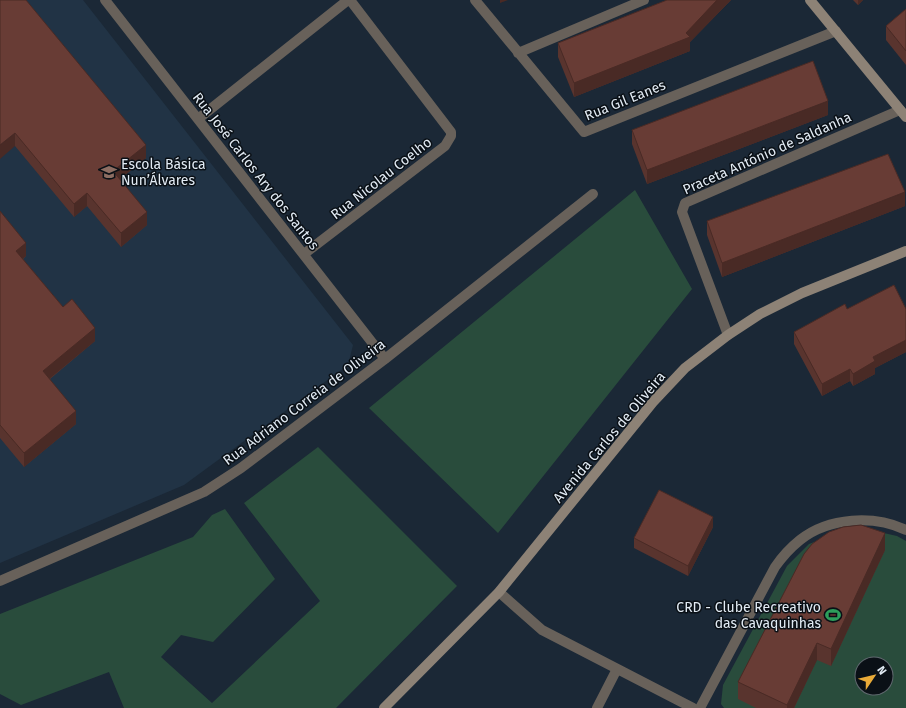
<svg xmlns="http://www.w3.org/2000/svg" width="906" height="708" viewBox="0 0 906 708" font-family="'Fira Sans',sans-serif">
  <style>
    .built { fill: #213345 }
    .green { fill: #294c3c; fill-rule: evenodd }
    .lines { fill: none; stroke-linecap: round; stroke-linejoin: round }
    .street { stroke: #68615a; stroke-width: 10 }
    .secondary { stroke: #8d8276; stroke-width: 10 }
    .wall { fill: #59342e }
    .shaded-wall { fill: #492a25 }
    .building { fill: #683c35; stroke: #492a25 }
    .labels { text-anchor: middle; stroke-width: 3; stroke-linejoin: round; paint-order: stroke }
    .street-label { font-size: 14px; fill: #e2ebf4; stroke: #0a1016 }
    .poi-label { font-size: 14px; fill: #e2ebf4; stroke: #0a1016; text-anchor: start }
  </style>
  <rect width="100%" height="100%" fill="#1b2836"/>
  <path class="built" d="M0 0H83L353 345 348 365 184 485 0 563Z"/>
  <path class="green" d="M635 190 692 289 498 533 369 408Z
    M318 447 457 586 336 708H124L109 672 21 705 0 694V614L193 537 212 515 225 509 275 579 213 642 181 635 161 657 212 703 320 601 244 503Z
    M866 529 897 536 906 541V708H724L721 704 723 685 787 566 809 544 838 533ZM862 664H886V688H862Z"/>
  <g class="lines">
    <path class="street" d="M105 0 385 359
      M475 0 584 132 836 31
      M518 53 644 0
      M198 119 348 0
      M304 254 445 146 451 136V132L350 0
      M728 335 682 212 685 203 900 110
      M0 581 204 492 241 468 385 359 593 194
      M499 592 542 630 693 708
      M597 708 617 669
      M700 708 775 567C782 557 790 548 800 540 829 517 874 515 906 530"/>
    <path class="secondary" d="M810 0 906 117
      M384 708 499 592 653 402 685 368 728 335 760 314 802 293 906 251"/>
  </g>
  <path class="wall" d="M0 0 146 158 120 179 147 225 121 247 87 206 74 217 15 146Z
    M667 0H731L690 42V51L574 97 558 57V43Z
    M853 0H863L858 5Z
    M906 9V65L886 40V26Z
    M828 115 647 184 632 144V130Z
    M905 206 722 277 707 235V221Z
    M0 211 26 256 23 259 63 307 95 341 50 379 76 424 24 467 0 438Z
    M847 309H906V352L875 368V374L853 386 850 381 822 396 794 344V332Z
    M713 527 688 576 634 548V538Z
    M885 550 831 666 817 660 794 708H756L738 699V682Z"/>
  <path class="shaded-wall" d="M500 0H508L500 3Z
    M717 0H731L690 42V51L574 97V83Z
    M858 0H863L858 5Z
    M828 101V115L647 184V170Z
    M15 133V146L0 159V145Z
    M146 145V158L113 185V171Z
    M905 192V206L722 277V263Z
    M87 193V206L74 217V204Z
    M147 212V225L121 247V233Z
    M26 243V256L16 264V251Z
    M95 328V341L43 384V371Z
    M906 340V352L875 368V374L853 386V374L873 357Z
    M850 369V381L822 396V384Z
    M76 411V424L24 467V453Z
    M713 517V527L688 576V566Z
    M885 533V550L831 666V649Z
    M817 643V660L794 708H787V705Z"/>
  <path class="building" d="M0 0H26L146 145 113 171 147 212 121 233 87 193 74 204 15 133 0 145Z
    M667 0H717L686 33 690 37 574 83 558 43Z
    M906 9V51L886 26Z
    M813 61 828 101 647 170 632 130Z
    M888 154 905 192 722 263 707 221Z
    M0 211 26 243 16 251 63 307 72 299 95 328 43 371 76 411 24 453 0 425Z
    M894 285 906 309V340L873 357 875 361 853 374 850 369 822 384 794 332 845 304 847 309Z
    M659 490 713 517 688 566 634 538Z
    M861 525 885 533 831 649 817 643 787 705 738 682 804 554 812 544 829 532 843 527Z"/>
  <defs>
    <symbol id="school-bare" viewBox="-9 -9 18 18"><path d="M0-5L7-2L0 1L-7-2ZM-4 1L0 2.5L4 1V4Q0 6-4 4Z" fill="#8d6e63" stroke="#0a1016" stroke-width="2.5" paint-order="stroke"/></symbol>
    <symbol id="stadium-bare" viewBox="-9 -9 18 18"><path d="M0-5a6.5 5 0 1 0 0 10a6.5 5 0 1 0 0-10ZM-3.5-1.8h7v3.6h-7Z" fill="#2e9e5b" stroke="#0a1016" stroke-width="2.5" paint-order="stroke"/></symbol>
  </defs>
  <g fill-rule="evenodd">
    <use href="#school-bare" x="98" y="161" width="22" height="22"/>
    <use href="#stadium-bare" x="822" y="604" width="22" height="22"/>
  </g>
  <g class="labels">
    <g class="street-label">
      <text transform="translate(625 100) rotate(-22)" y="5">Rua Gil Eanes</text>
      <text transform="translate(767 153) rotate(-24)" y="5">Praceta António de Saldanha</text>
      <text transform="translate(256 171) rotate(52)" y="5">Rua José Carlos Ary dos Santos</text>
      <text transform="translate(381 178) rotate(-38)" y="5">Rua Nicolau Coelho</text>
      <text transform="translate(304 402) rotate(-37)" y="5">Rua Adriano Correia de Oliveira</text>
      <text transform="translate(609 437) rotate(-50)" y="5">Avenida Carlos de Oliveira</text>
    </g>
    <g class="poi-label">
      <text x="121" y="169">Escola Básica<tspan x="121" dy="16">Nun’Álvares</tspan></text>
      <text x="821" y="612" text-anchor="end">CRD - Clube Recreativo<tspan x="821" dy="16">das Cavaquinhas</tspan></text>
    </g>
  </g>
  <g transform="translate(874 676) rotate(55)"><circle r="19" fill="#0a1016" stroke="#60686f"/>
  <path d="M0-3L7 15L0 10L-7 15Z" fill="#e9ab38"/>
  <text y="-6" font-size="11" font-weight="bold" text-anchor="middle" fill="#e2ebf4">N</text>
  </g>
</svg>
